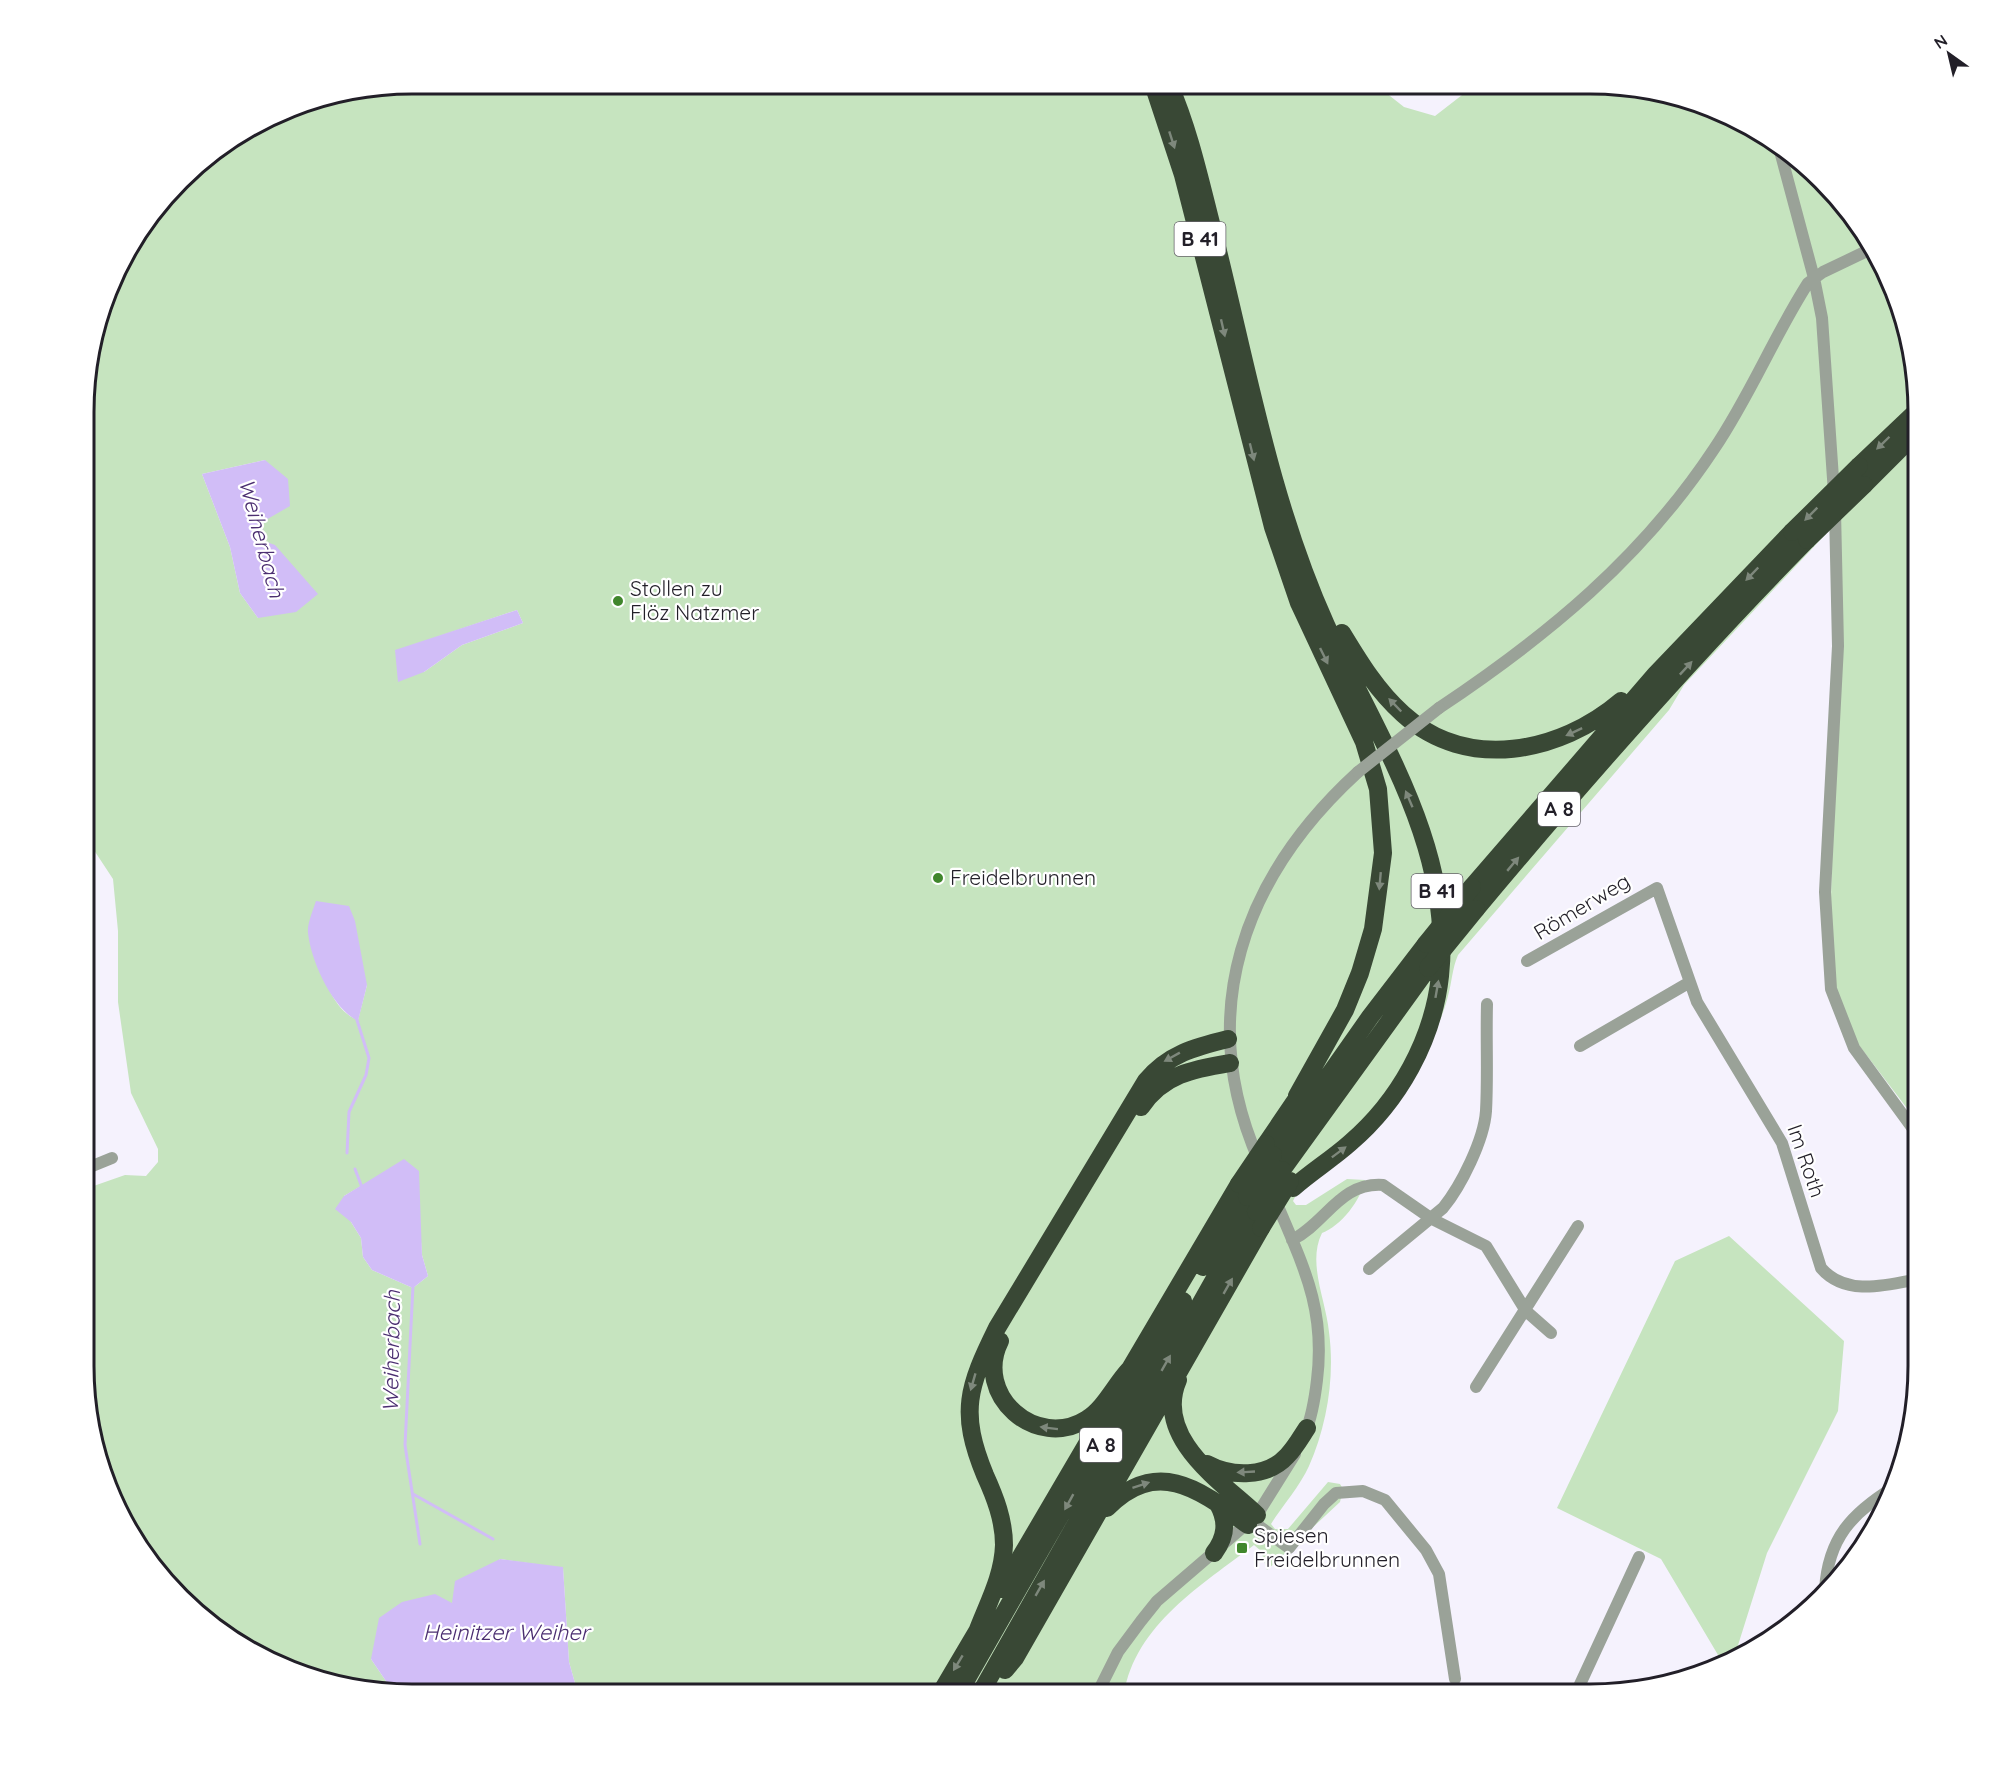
<svg xmlns="http://www.w3.org/2000/svg" width="2003" height="1778" viewBox="0 0 2003 1778" font-family="Quicksand,sans-serif">
  <style>
    .green { fill: #c6e4bf; fill-rule: evenodd }
    .water { fill: #d1bdf7 }
    .lines { fill: none; stroke-linecap: round; stroke-linejoin: round }
    .stream { stroke: #d1bdf7; stroke-width: 3 }
    .minor { stroke: #9aa298; stroke-width: 12 }
    .highway { stroke: #394835; stroke-width: 18 }
    .minor-bridge { stroke: #9aa298; stroke-width: 12 }
    .highway-bridge { stroke: #394835; stroke-width: 18 }
    .oneway { fill: #7e887c }
    .poi-dot { fill: #40862c; stroke: #fff; stroke-width: 2 }
    .labels { text-anchor: middle; stroke-width: 4.5; stroke-linejoin: round; paint-order: stroke }
    .shield { fill: #fff; stroke: #646268; stroke-width: 1.5 }
    .shield-label { font-size: 20px; font-weight: bold; fill: #221f28 }
    .poi-label { font-size: 21px; fill: #221f28; stroke: #fff; text-anchor: start }
    .street-label { font-size: 21px; fill: #221f28; stroke: #fff }
    .water-label { font-size: 22px; font-style: italic; fill: #4b2e71; stroke: #fff }
    .rim { fill: none; stroke: #221f28; stroke-width: 3 }
  </style>
  <rect width="100%" height="100%" fill="#f5f2fd"/>
  <path class="green" d="M412 84 1376 85 1404 107 1435 116 1475 85H1613L1736 118 1837 196 1894 286 1918 390 1919 1124 1858 1044 1833 988 1831 898 1838 521 1684 685 1669 710 1458 955C1452 969 1452 982 1448 996 1444 1012 1437 1028 1431 1043 1402 1115 1356 1147 1297 1193L1293 1201 1296 1205H1306L1347 1179 1365 1180C1361 1200 1341 1226 1322 1233 1307 1263 1326 1300 1329 1332 1335 1377 1327 1425 1309 1466 1300 1486 1283 1505 1271 1524L1275 1529H1288L1328 1482 1340 1484 1343 1489 1340 1502 1267 1570 1261 1551 1254 1545C1203 1584 1135 1625 1124 1694H578L569 1662 563 1568 500 1559 452 1603 371 1659 392 1690 286 1669 213 1626 166 1582 109 1491 85 1387V1189L125 1175 146 1176 158 1162V1149L131 1093 118 1002V931L113 879 86 838 87 369 128 248 196 165 306 102ZM265 460 279 510 264 521 261 540 258 618 240 593 230 547 202 474ZM517 610 523 623 462 645 424 672 395 651ZM318 963 367 985 358 1020C336 1012 326 984 318 963ZM361 1186 419 1214 422 1255 428 1276 413 1288 372 1270 363 1257 361 1238 351 1222 344 1196Z
    M1729 1236 1844 1341 1838 1411 1767 1553 1734 1658 1724 1665 1661 1559 1557 1508 1675 1261Z"/>
  <path class="water" d="M265 460 288 479 290 506 264 521 261 540 275 545 318 594 296 612 258 618 240 593 230 547 202 474Z
    M517 610 523 623 462 645 424 672 398 682 395 650Z
    M316 901 349 906 355 921 367 985 358 1021C332 1008 311 961 308 933 307 924 313 910 316 901Z
    M404 1159 419 1171 422 1255 428 1276 413 1288 372 1270 363 1257 361 1238 351 1222 335 1209 344 1196Z
    M500 1559 563 1567 569 1662 578 1694H412L392 1690 371 1659 379 1618 402 1602 435 1594 452 1603 455 1581Z"/>
  <g class="lines">
    <path class="stream" d="M347 1153 349 1112 366 1075 369 1058 356 1017
      M355 1169 363 1190
      M413 1286 405 1445 420 1544
      M413 1494 493 1539"/>
    <path class="minor" d="M1780 151 1814 278 1822 318 1834 493
      M1835 511 1838 646 1825 892 1831 989 1854 1048 1919 1137
      M1439 708C1547 636 1642 558 1714 449 1750 396 1774 336 1808 283L1823 272 1871 249
      M1527 961 1657 888 1697 1002 1782 1143 1821 1268C1846 1297 1887 1285 1919 1279
      M1580 1046 1690 982
      M1259 1161C1194 1013 1243 877 1358 772
      M85 1169 112 1158
      M1275 1199C1302 1264 1326 1307 1317 1380 1315 1397 1312 1417 1305 1433
      M1292 1240C1326 1223 1340 1182 1383 1185L1432 1219 1486 1246 1526 1311 1551 1333
      M1369 1269 1443 1208C1461 1186 1484 1140 1486 1111 1488 1076 1486 1040 1487 1004
      M1476 1387 1578 1226
      M1252 1521 1289 1548 1324 1504 1336 1493 1363 1491 1385 1500 1426 1550 1439 1574 1455 1679
      M1825 1590C1828 1538 1852 1513 1894 1487
      M1576 1693 1639 1557
      M1097 1694 1118 1652 1141 1621 1157 1601 1257 1515 1295 1454"/>
    <path class="highway" d="M1153 84 1183 175 1273 527 1299 603 1364 742 1378 789 1383 853 1373 929 1360 973 1345 1010 1297 1096
      M1169 84C1190 132 1201 185 1214 235 1247 366 1270 501 1326 625 1377 737 1454 847 1440 976 1433 1040 1399 1101 1350 1143 1332 1159 1311 1172 1293 1188
      M1859 466 1918 410
      M1864 485 1918 431
      M1342 633C1359 661 1377 691 1403 714 1467 772 1560 753 1621 701
      M1472 887 1656 674 1792 532
      M1476 909C1582 782 1691 658 1807 540
      M1141 1107C1163 1074 1194 1069 1230 1063
      M1266 1144 1304 1088
      M1273 1155 1370 1017 1426 944
      M1282 1170 1428 968
      M1203 1267 1247 1197
      M1000 1341C973 1395 1036 1451 1087 1419 1104 1409 1115 1385 1129 1370
      M1124 1379 1239 1184
      M1178 1380C1153 1438 1222 1482 1257 1515
      M1207 1464C1231 1477 1267 1478 1287 1456 1295 1448 1301 1437 1307 1428
      M1107 1508C1158 1456 1201 1491 1248 1525
      M1214 1553C1226 1537 1228 1522 1218 1504
      M1002 1589 1108 1408
      M977 1632C988 1603 1003 1576 1004 1545 1004 1520 995 1497 985 1475 959 1412 968 1387 997 1328L1146 1081C1168 1054 1195 1047 1228 1039
      M1005 1670 1015 1658 1261 1228
      M940 1694 982 1623
      M958 1694 1183 1301
      M980 1694 1214 1280 1256 1212"/>
    <path class="minor-bridge" d="M1358 772 1439 708"/>
    <path class="highway-bridge" d="M1792 532 1859 466
      M1807 540 1864 485
      M1426 944 1472 887
      M1428 968 1476 909
      M1239 1184 1266 1144
      M1247 1197 1273 1155
      M1256 1212 1282 1170
      M1261 1228 1290 1181"/>
  </g>
  <defs><path id="oneway-solid" d="M-6-.8H1V-3.2L6.5 0L1 3.2V.8H-6Z" transform="scale(1.5)"/></defs>
  <g class="oneway">
    <use href="#oneway-solid" transform="translate(1172 140) rotate(72)"/>
    <use href="#oneway-solid" transform="translate(1223 328) rotate(77)"/>
    <use href="#oneway-solid" transform="translate(1883 443) rotate(136)"/>
    <use href="#oneway-solid" transform="translate(1252 452) rotate(76)"/>
    <use href="#oneway-solid" transform="translate(1811 514) rotate(135)"/>
    <use href="#oneway-solid" transform="translate(1752 574) rotate(134)"/>
    <use href="#oneway-solid" transform="translate(1324 656) rotate(64)"/>
    <use href="#oneway-solid" transform="translate(1686 668) rotate(-47)"/>
    <use href="#oneway-solid" transform="translate(1395 705) rotate(-134)"/>
    <use href="#oneway-solid" transform="translate(1574 732) rotate(155)"/>
    <use href="#oneway-solid" transform="translate(1409 799) rotate(-113)"/>
    <use href="#oneway-solid" transform="translate(1513 864) rotate(-50)"/>
    <use href="#oneway-solid" transform="translate(1380 881) rotate(95)"/>
    <use href="#oneway-solid" transform="translate(1437 989) rotate(-80)"/>
    <use href="#oneway-solid" transform="translate(1172 1057) rotate(151)"/>
    <use href="#oneway-solid" transform="translate(1339 1152) rotate(-37)"/>
    <use href="#oneway-solid" transform="translate(1228 1286) rotate(-60)"/>
    <use href="#oneway-solid" transform="translate(1166 1363) rotate(-60)"/>
    <use href="#oneway-solid" transform="translate(973 1382) rotate(106)"/>
    <use href="#oneway-solid" transform="translate(1049 1428) rotate(-173)"/>
    <use href="#oneway-solid" transform="translate(1246 1472) rotate(177)"/>
    <use href="#oneway-solid" transform="translate(1141 1485) rotate(-18)"/>
    <use href="#oneway-solid" transform="translate(1069 1502) rotate(119)"/>
    <use href="#oneway-solid" transform="translate(1040 1588) rotate(-60)"/>
    <use href="#oneway-solid" transform="translate(958 1663) rotate(121)"/>
  </g>
  <g class="poi-dot">
    <circle cx="618" cy="601" r="6"/>
    <circle cx="938" cy="878" r="6"/>
    <rect x="1236" y="1542" width="12" height="12" rx="3"/>
  </g>
  <g class="labels">
    <g class="shield">
      <rect x="1174.5" y="222" width="51" height="34" rx="4.5"/>
      <rect x="1538" y="792" width="42" height="34" rx="4.5"/>
      <rect x="1411.5" y="874" width="51" height="34" rx="4.5"/>
      <rect x="1080" y="1428" width="42" height="34" rx="4.5"/>
    </g>
    <g class="shield-label">
      <text x="1200" y="246">B 41</text>
      <text x="1559" y="816">A 8</text>
      <text x="1437" y="898">B 41</text>
      <text x="1101" y="1452">A 8</text>
    </g>
    <g class="poi-label">
      <text x="630" y="596">Stollen zu<tspan x="630" dy="24">Flöz Natzmer</tspan></text>
      <text x="950" y="885">Freidelbrunnen</text>
      <text x="1254" y="1543">Spiesen<tspan x="1254" dy="24">Freidelbrunnen</tspan></text>
    </g>
    <g class="street-label">
      <text transform="translate(1582 907) rotate(-31)" y="7">Römerweg</text>
      <text transform="translate(1806 1161) rotate(71)" y="7">Im Roth</text>
    </g>
    <g class="water-label">
      <text transform="translate(262 538) rotate(75)" y="8">Weiherbach</text>
      <text transform="translate(391 1351) rotate(-89)" y="8">Weiherbach</text>
      <text x="506" y="1640">Heinitzer Weiher</text>
    </g>
  </g>
  <path d="M0 0H2003V1778H0ZM412 94H1590A318 318 0 0 1 1908 412V1366A318 318 0 0 1 1590 1684H412A318 318 0 0 1 94 1366V412A318 318 0 0 1 412 94Z" fill="#fff" fill-rule="evenodd"/>
  <path class="rim" d="M412 94H1590A318 318 0 0 1 1908 412V1366A318 318 0 0 1 1590 1684H412A318 318 0 0 1 94 1366V412A318 318 0 0 1 412 94Z"/>
  <g transform="translate(1949 54) rotate(326)" stroke="#ffffff" stroke-width="4.5" paint-order="stroke">
  <path d="M0-4.5L10 22L0 15L-10 22Z" fill="#221f28"/>
  <text y="-9" font-size="16" font-weight="bold" text-anchor="middle" fill="#221f28">N</text>
  </g>
</svg>
